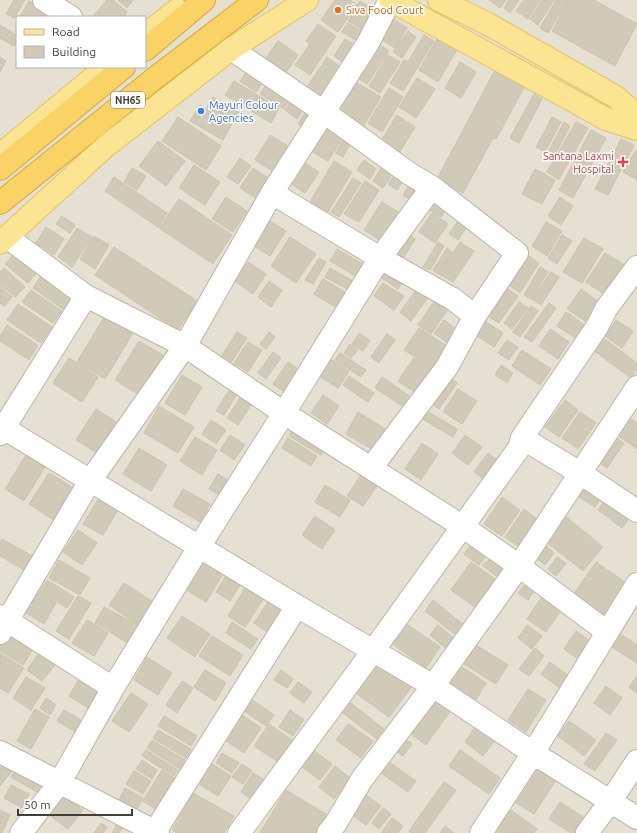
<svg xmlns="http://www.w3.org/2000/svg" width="637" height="833" viewBox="0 0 637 833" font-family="Ubuntu,sans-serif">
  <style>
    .residential { fill: #e5e0d2; fill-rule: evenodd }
    .building { fill: #d2cab9; stroke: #cdc3ad }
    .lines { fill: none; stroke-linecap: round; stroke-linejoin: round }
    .minor-casing { stroke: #bcb6a7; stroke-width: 24 }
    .major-casing { stroke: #e0c363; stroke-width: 24 }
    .highway-casing { stroke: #d9a836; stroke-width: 24 }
    .minor { stroke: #fff; stroke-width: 22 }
    .major { stroke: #fbe592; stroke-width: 22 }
    .highway { stroke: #fad366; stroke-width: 22 }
    .food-dot { fill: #e8710a; stroke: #fff; stroke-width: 1.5 }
    .shop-dot { fill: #3f7fe0; stroke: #fff; stroke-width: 1.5 }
    .health-dot { fill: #e0444e; stroke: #fff; stroke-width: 1.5 }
    .labels { text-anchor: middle; stroke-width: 3; stroke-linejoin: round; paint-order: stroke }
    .shield { fill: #fff; stroke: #7b7871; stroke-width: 1 }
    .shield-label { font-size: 10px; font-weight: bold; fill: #433e34 }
    .food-label { font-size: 11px; fill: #c56008; stroke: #fff; text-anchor: start }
    .shop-label { font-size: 11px; fill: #366cbe; stroke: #fff; text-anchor: start }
    .health-label { font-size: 11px; fill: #be3a42; stroke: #fff; text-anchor: end }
  </style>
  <rect width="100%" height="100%" fill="#f1eee4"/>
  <path class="residential" d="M0 0H637V833H0ZM17 17H145V67H17Z"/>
  <path class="building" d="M14 0H25L14 18 6 14Z
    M107 0H113L127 12 123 17H96L94 15Z
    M118 0H133L127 8Z
    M335 0H350L357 5 338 32 321 20Z
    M489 0H506L500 8Z
    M509 0H519L510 13 504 8Z
    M524 0H540L528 19 516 11Z
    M542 0H554L538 25 530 19Z
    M556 0H568L548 33 540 28Z
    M569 0H594L637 24 615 66 552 31Z
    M29 1 37 5 30 17H20Z
    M360 1 380 13 368 33 348 21Z
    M38 5 52 12 50 17H32Z
    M391 17 407 28 395 48 378 37Z
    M347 23 369 35 364 45 342 32Z
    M318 24 336 36 310 75 295 65 310 44 306 41Z
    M0 25 17 35V41L14 46 0 38Z
    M408 31 416 37 402 58 393 52Z
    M424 35 434 41 403 91 390 83 404 60 408 62Z
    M438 37 458 48 438 82 419 70Z
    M345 39 362 49 350 67 334 56Z
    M278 41 298 55 282 78 262 64Z
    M377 43 389 51 367 84 355 76Z
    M388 55 400 62 380 93 369 86Z
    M0 57 6 61 0 72Z
    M327 57 346 71 324 103 305 90Z
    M460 62 476 72 461 98 445 88Z
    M251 66 267 76 256 92 240 81Z
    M495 70 525 86 496 139 493 138 463 193 437 179Z
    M417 78 435 89 416 118 399 107Z
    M352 80 381 97 361 130 332 113Z
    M234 81 279 108 271 123 225 95Z
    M268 82 291 96 284 109 260 94Z
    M389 88 403 97 382 132 368 123Z
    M534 94 542 99 519 143 510 138Z
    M213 97 240 113 234 124 207 107Z
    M294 97 306 106 297 119 285 110Z
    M200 105 232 124 223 140 190 121Z
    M307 109 319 118 310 132 298 124Z
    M397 115 415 127 399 153 381 141Z
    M178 117 221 146 206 170 162 141Z
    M552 117 561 122 545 152 536 147Z
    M327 122 345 134 334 152 316 140Z
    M564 122 570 126 553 158 547 154Z
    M576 122 588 128 559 179 547 172Z
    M591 130 606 138 573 198 559 190Z
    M270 135 291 148 276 173 255 160Z
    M621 139 634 145 608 195 595 189Z
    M313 140 333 153 328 161 308 149Z
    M343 140 350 144 343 157 336 153Z
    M158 141 185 161 166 186 139 166Z
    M636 150 637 151V180L623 172Z
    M240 158 251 166 238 184 227 177Z
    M299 159 319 172 305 193 285 180Z
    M364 160 376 169 370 179 357 170Z
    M334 161 352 172 328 212 310 202Z
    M385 162 396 169 383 188 373 181Z
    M194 165 220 182 205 205 179 188Z
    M132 168 146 176 137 190 124 182Z
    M253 168 273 181 260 201 240 188Z
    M535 169 555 180 542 204 522 194Z
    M397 172 405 178 397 190 388 184Z
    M114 177 167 213 158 227 105 191Z
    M353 178 361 183 339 217 331 212Z
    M365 181 379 190 359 222 344 214Z
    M411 182 424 190 416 203 403 195Z
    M433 190 451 202 441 217 423 206Z
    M226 197 247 211 233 232 212 219Z
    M560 197 573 206 561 225 548 216Z
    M179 199 232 235 213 264 159 228Z
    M382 202 401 214 383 242 364 230Z
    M432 213 448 224 435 243 419 232Z
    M62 216 75 225 70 233 56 224Z
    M264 217 286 231 270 256 248 242Z
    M460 218 466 228 458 240 449 234Z
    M546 222 562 231 547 256 532 246Z
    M46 227 64 239 54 255 36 243Z
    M77 228 92 237 72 267 58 257Z
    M406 233 415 239 402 260 393 254Z
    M562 235 572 241 557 264 548 258Z
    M94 236 109 245 95 269 80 259Z
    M290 237 316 254 296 283 271 266Z
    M584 238 603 249 582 283 563 272Z
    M438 242 444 246 430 270 423 267Z
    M460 242 474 251 453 282 439 274Z
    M114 247 197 301 178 330 95 275Z
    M19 248 42 267 28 283 5 264Z
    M447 248 452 252 438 274 433 270Z
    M337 249 366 266 359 278 330 261Z
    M524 253 539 263 520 293 505 282Z
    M605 253 626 266 607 296 586 282Z
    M319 258 326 262 313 284 305 280Z
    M248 262 266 274 253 294 235 281Z
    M391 265 406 276 398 289 382 278Z
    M540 267 548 272 531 299 524 295Z
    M4 268 25 287 15 297 0 284V272Z
    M330 268 358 284 353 292 325 277Z
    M45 270 76 291 63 309 33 288Z
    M551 272 559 277 541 305 532 299Z
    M323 279 348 294 339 309 314 294Z
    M269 281 282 290 271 307 258 297Z
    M383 283 404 296 394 310 374 296Z
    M420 285 431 293 411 321 400 312Z
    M0 286 12 297 4 306 0 303Z
    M503 286 518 296 499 323 485 314Z
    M581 289 602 304 588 323 567 309Z
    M31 290 62 311 53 323 22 302Z
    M435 300 448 309 431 334 418 325Z
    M519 302 528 308 512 329 504 323Z
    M549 303 556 308 532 342 524 337Z
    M18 304 52 327 41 343 7 320Z
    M531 306 538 311 520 337 513 332Z
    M566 312 586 326 577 339 557 326Z
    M106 314 134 331 105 379 77 362Z
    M444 320 460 332 450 345 434 333Z
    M483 320 503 333 494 347 474 334Z
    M616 320 633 331 622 348 605 336Z
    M7 325 38 345 29 360 0 341V336Z
    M419 328 450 348 435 370 404 350Z
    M550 329 569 342 558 359 539 346Z
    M237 332 247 338 230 364 221 357Z
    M269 332 275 337 266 349 260 344Z
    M359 333 370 340 363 351 352 344Z
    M387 334 395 340 379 363 371 357Z
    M602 337 637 363V369L631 378 593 350Z
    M507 340 518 347 509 360 498 353Z
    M139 341 163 355 139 395 115 380Z
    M248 342 262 350 248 372 234 363Z
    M350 344 358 350 351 358 344 353Z
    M522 350 551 369 540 385 512 366Z
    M273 352 281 358 266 379 258 373Z
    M340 353 366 370 361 377 335 360Z
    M69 358 98 377 82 402 53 383Z
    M329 358 349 371 338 388 317 375Z
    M414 358 432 370 416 393 398 381Z
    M288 362 306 375 291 396 273 384Z
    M501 365 513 373 507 383 495 375Z
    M444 374 457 383 439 409 426 399Z
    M182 375 202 387 185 415 165 403Z
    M349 376 374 393 368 402 343 385Z
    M382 377 414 399 407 409 375 388Z
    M230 389 237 394 224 415 216 411Z
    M458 389 477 401 462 424 443 412Z
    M323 395 339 406 327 424 311 413Z
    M240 398 251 405 238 425 227 418Z
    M565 400 578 410 559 437 545 427Z
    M159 406 194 427 178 453 144 433Z
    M96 409 116 422 97 453 76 440Z
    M424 409 457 429 453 437 419 417Z
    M358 412 387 430 375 451 346 434Z
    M580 412 596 423 578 449 562 438Z
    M622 413 637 423V449L610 430Z
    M211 420 226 430 216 444 202 434Z
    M295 426 327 444 321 455 289 436Z
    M605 431 624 443 607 468 588 455Z
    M230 435 245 445 234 460 220 450Z
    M465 435 482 447 468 465 452 453Z
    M195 437 217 450 202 475 180 461Z
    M288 438 317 456 311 466 282 448Z
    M422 443 438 454 421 480 405 469Z
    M139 448 167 465 151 491 123 474Z
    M488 453 496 459 482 478 474 472Z
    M26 455 45 467 24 501 5 489Z
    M363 472 379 483 363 506 347 496Z
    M49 473 77 490 57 522 29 504Z
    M218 474 233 483 224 498 209 489Z
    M590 478 606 489 595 507 578 496Z
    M325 485 350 500 340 517 315 502Z
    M183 489 210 504 200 522 173 506Z
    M609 494 634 512 622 528 598 510Z
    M502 497 520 510 502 536 484 524Z
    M99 498 118 510 103 535 83 524Z
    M524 509 541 522 522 549 505 537Z
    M315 516 335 530 322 549 302 535Z
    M565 516 603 547 583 571 545 541Z
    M78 530 97 543 82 565 63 552Z
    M476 538 491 549 479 565 464 554Z
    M2 539 34 557 26 571 0 556V543Z
    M545 545 554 553 545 565 535 557Z
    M207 553 228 566 206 602 185 589Z
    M494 557 507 567 499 578 482 565Z
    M557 557 566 563 556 576 548 569Z
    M59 560 90 578 80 595 49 578Z
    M471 562 496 580 476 608 451 590Z
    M596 562 629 585 607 618 573 595Z
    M230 569 244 579 230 601 216 592Z
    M47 580 74 597 67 608 40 591Z
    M527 582 536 588 528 600 518 593Z
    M124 583 158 605 143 628 109 605Z
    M245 588 263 599 245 627 228 616Z
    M36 590 56 603 44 624 23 611Z
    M273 594 290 606 272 635 254 623Z
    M543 595 562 609 546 632 527 619Z
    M78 596 91 603 69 639 56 631Z
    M433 600 469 629 461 639 425 611Z
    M104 607 143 628 133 646 95 623Z
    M182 616 210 634 195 657 167 638Z
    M87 620 108 633 94 656 72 643Z
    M232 622 258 639 251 649 226 633Z
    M405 623 440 647 426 668 391 643Z
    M438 625 458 642 450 652 430 635Z
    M527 625 542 636 532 649 518 638Z
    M9 630 35 646 23 665 0 651V645Z
    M576 631 590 641 578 659 564 649Z
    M616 631 637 645V663L607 644Z
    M212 636 243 655 230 676 199 656Z
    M471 642 508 665 496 684 459 661Z
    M535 648 544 656 529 676 519 669Z
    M41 650 57 662 42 681 27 670Z
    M0 653 24 668 8 693 0 688Z
    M147 657 172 673 158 695 134 680Z
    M378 657 414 684 389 717 353 691Z
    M550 662 570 677 561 689 541 674Z
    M459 665 486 683 475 701 447 682Z
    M205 670 226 683 215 701 194 687Z
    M281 670 293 679 287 688 274 680Z
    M81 676 103 690 93 711 69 696Z
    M637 676V693L629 687Z
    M26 677 45 688 31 710 13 698Z
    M182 681 193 688 177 713 166 705Z
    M298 682 312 692 304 703 290 693Z
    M606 686 622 698 610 715 594 703Z
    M528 689 546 700 526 732 508 720Z
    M131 693 148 704 129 732 112 721Z
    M248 697 274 715 266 726 240 708Z
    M46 698 56 705 50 715 40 708Z
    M436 699 451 710 426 745 411 734Z
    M347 700 384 729 377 739 339 710Z
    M35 709 49 717 31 749 17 741Z
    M64 710 86 723 79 734 57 721Z
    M290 710 304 720 293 736 279 727Z
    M242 715 261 728 244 753 225 740Z
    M164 716 197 736 191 746 158 726Z
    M569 721 596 740 584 756 558 736Z
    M479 722 498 736 483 756 465 742Z
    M269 724 293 741 278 762 254 746Z
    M348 724 373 741 361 758 336 740Z
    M158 730 191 749 186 758 153 738Z
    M606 733 617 740 595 771 584 764Z
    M404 738 412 744 403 756 395 750Z
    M152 740 185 760 180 769 147 748Z
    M146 750 178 770 174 776 142 756Z
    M460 750 500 778 489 794 449 766Z
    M314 751 332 764 320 780 302 767Z
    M222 753 239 763 232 773 216 763Z
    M0 758 14 769 0 786Z
    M142 760 157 770 152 779 136 769Z
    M209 762 231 776 218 796 196 782Z
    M389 762 416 781 408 792 381 773Z
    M242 764 252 771 243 784 232 777Z
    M335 766 350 778 334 799 319 787Z
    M16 769 44 785 39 793 11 777Z
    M538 769 556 780 534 814 516 803Z
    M162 770 177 780 158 811 143 801Z
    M134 771 151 781 143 794 126 784Z
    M253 773 267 782 254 801 241 792Z
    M444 782 456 790 425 833H411L409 831Z
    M11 785 29 794 22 808 4 798Z
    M125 788 143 798 137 809 119 800Z
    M286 790 326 814 315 833H260Z
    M359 790 381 806 366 825 344 809Z
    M193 793 234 816 224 833H177L172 830Z
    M62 795 83 810 68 829 48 814Z
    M560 802 586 819 577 833H571L549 819Z
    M383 808 391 814 379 829 372 823Z
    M0 810 10 815 2 833H0Z
    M511 810 537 829 534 833 495 832Z
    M392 818 403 826 398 833H381Z
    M119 821 125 825 119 833H112Z
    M101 823 107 827 103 833H94Z
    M445 826 454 833H440Z"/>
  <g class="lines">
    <defs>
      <path id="minor" d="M44 0 71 17
        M231 49 324 112 410 174 432 187 517 253 475 316 447 367 371 468
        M272 193 380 258 453 299 475 316
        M7 237 86 296 185 346 284 413 462 526 519 566 607 632
        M0 426 297 606 433 686 533 753 637 818
        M0 434 86 296
        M522 438 580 473 637 511
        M0 616 113 688
        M0 633 90 481 185 346 272 193 368 43 390 0
        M0 752 158 833
        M21 833 60 782 113 688 199 547 284 413 380 258 432 187
        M154 833 297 606
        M239 833 373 651 519 448 522 438 597 327 606 309 637 267
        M328 833 336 823 362 779 433 686 519 566 637 387
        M481 833 533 753 637 584
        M587 833 610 802 637 761"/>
      <path id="major" d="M390 0 606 119 637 129
        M439 0 488 24 616 97 637 116
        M145 35 177 10
        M0 155 106 67
        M0 243 106 146 231 49 307 0"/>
      <path id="highway" d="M145 50 204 0
        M0 169 124 67
        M0 203 155 78 257 0"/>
    </defs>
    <use href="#minor" class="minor-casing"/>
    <use href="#major" class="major-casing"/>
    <use href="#highway" class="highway-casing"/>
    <use href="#minor" class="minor"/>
    <use href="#major" class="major"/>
    <use href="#highway" class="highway"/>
  </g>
  <circle class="food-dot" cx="338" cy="10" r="4"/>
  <circle class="shop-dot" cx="201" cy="111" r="4"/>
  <path class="health-dot" d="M621 156h4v4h4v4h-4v4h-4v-4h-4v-4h4z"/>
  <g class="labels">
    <rect class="shield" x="111" y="92" width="34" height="16" rx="3"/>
    <g class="shield-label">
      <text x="128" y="104">NH65</text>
    </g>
    <g class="food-label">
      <text x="346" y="14">Siva Food Court</text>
    </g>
    <g class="shop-label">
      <text x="209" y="109">Mayuri Colour<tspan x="209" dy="13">Agencies</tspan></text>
    </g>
    <g class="health-label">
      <text x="614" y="160">Santana Laxmi<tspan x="614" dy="13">Hospital</tspan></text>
    </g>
  </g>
  <rect x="16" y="16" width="130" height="52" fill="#ffffff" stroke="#b4b2ae"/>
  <rect x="24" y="29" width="20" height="6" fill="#fbe592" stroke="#b4b2ae"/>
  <text x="52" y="36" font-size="12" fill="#433e34">Road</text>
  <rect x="24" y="46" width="20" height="12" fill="#d2cab9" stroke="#b4b2ae"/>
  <text x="52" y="56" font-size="12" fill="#433e34">Building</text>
  <path d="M18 809v6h114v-6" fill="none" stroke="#433e34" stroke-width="2"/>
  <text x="24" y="809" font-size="12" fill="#433e34" stroke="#ffffff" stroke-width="3" paint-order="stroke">50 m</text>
</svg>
